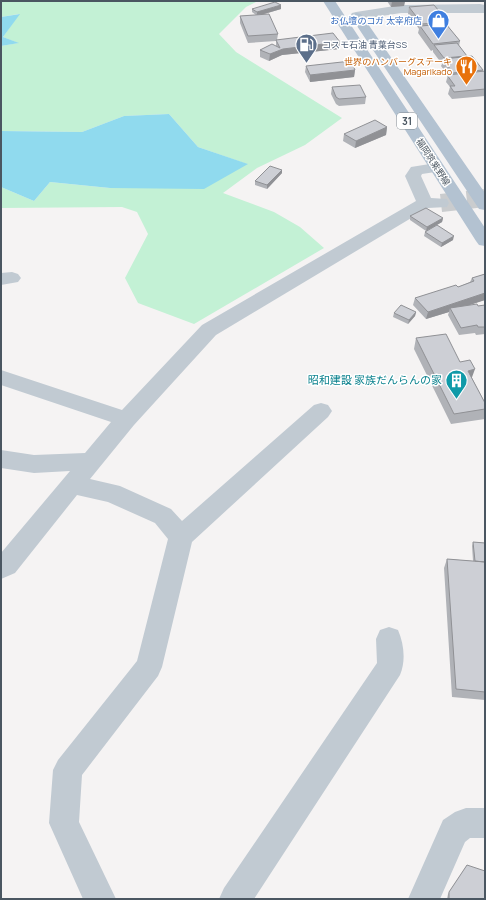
<svg xmlns="http://www.w3.org/2000/svg" width="486" height="900" viewBox="0 0 486 900" font-family="Manrope,'Noto Sans JP',sans-serif">
  <style>
    .green { fill: #c3f1d5 }
    .water { fill: #90daee }
    .lines { fill: none; stroke-linecap: round; stroke-linejoin: round }
    .minor-tunnel { stroke: #caccce; stroke-width: 18; stroke-dasharray: 18 8; stroke-linecap: butt }
    .minor { fill: #c1cad2; fill-rule: evenodd }
    .major { fill: #b3c2d1; fill-rule: evenodd }
    .wall { fill: #b0b2b7 }
    .shaded-wall { fill: #909195 }
    .building { fill: #cdcfd5; stroke: #909195 }
    .labels { text-anchor: middle; stroke-width: 3; stroke-linejoin: round; paint-order: stroke }
    .far-shop-label { font-size: 9px; fill: #366cbe; stroke: #fff; text-anchor: end }
    .far-service-label { font-size: 9px; fill: #4e5e75; stroke: #fff; text-anchor: start }
    .far-food-label { font-size: 9px; fill: #c56008; stroke: #fff; text-anchor: end }
    .far-street-label { font-size: 9px; fill: #4a5661; stroke: #fff }
    .shield { fill: #fff; stroke: #808990; stroke-width: 1 }
    .shield-label { font-size: 10px; font-weight: bold; fill: #4a5661 }
    .culture-label { font-size: 11px; fill: #0d838f; stroke: #fff; text-anchor: end }
  </style>
  <rect width="100%" height="100%" fill="#f5f3f3"/>
  <path class="green" d="M1 1H258L246 7 219 34 236 52 342 118 305 145 257 168 223 193 274 212 300 227 324 248 194 324 138 303 125 278 148 234 137 212 122 207 1 208V187L34 201 50 182 110 188 247 164 198 147 169 114 124 116 82 132 1 131V46L18 43 3 37 19 14 1 17Z"/>
  <path class="water" d="M20 14 3 37 19 43 1 46V17Z
    M169 114 198 147 248 164 204 189 110 188 50 182 34 201 1 187V131L82 132 124 116Z"/>
  <g class="lines">
    <path class="minor-tunnel" d="M441 203 485 198"/>
    <path class="minor" d="M480 4 485 5V13H401L356 20 352 19 350 16 352 13 356 12 401 5Z
      M436 163 442 165 444 168 442 171 422 174 421 176 431 198 447 199 449 203 447 207 428 208 216 335 134 425 90 479 120 486 171 509 182 521 314 405 321 403 328 405 332 411 328 417 192 542 162 667 158 676 82 775 79 822 116 899H83L49 823 53 770 58 760 137 661 168 539 155 523 108 502 77 495 15 573 1 579V553L70 471 34 473 1 468V450L34 455 85 453 111 422 1 385V370L122 410 202 325 416 201 405 176 411 167Z
      M12 272 18 274 21 278 18 282 1 285V273Z
      M389 627 398 630C404 644 406 661 400 675L254 899H219L224 888 377 663 376 639 380 630Z
      M466 808H485V838H470L465 842 440 899H408L443 820 455 812Z"/>
    <path class="major" d="M323 1H335L485 228V246L479 245 476 241Z
      M357 13 361 14 485 193V210L479 209 351 17 353 14Z"/>
  </g>
  <path class="wall" d="M387 1H405L404 6 391 7Z
    M409 7 448 22 447 26 460 41 459 46 467 56V57L483 70V71H485V96L452 99 448 94 450 87 446 82 448 75 441 66 442 64 433 52V50L431 51 418 33 419 29 408 14Z
    M252 9H281L261 15 278 34 277 40 339 49 282 55 269 61 260 57V50L276 46V41L248 43 240 23V16L256 15 252 12Z
    M306 66 355 70 354 77 310 82 305 72Z
    M332 87 366 97 365 104 339 106 336 104 331 94Z
    M387 127 386 135 355 148 343 141 344 134Z
    M282 170V173L267 189 255 185V181Z
    M410 216 443 218 442 222 437 225 453 240 441 247 424 236 425 232 433 227 426 231 410 220Z
    M485 274V300L468 305 478 306 485 305V334L476 335 475 333 459 335 448 315 449 312 426 319 413 305 415 298 458 287 470 282 472 278Z
    M416 312 415 316 408 324 393 317 394 313Z
    M416 338 460 362 472 378 485 403V419L451 424 414 349Z
    M473 542 485 543V700L452 697 444 568 447 559 473 561 472 546Z
    M467 865 485 899H447L448 894Z"/>
  <path class="shaded-wall" d="M392 1H405L404 6 391 7Z
    M421 1H435L421 2Z
    M281 5V9L257 16V12Z
    M340 42 339 49 282 55 269 61 270 54 283 49Z
    M355 70 354 77 310 82V75Z
    M387 127 386 135 355 148 356 141Z
    M282 170V173L267 189V185Z
    M443 218 442 222 426 231 427 227Z
    M454 236 453 240 441 247 442 243Z
    M485 293V300L452 311 450 308 449 312 426 319 428 312Z
    M416 312 415 316 408 324 409 320Z
    M475 369 471 380 468 371Z"/>
  <path class="building" d="M275 2 281 5 257 12 252 9Z
    M434 5 448 22 422 24 409 7Z
    M269 14 278 34 248 36 240 16Z
    M446 24 460 41 433 44 420 26Z
    M333 33 340 42 283 49 270 54 260 50 272 44 280 48 276 40Z
    M457 43 467 56 444 58 434 45Z
    M472 56 483 70 453 73 443 59Z
    M351 61 355 70 310 75 306 66Z
    M485 71V89L454 92 450 86H455L447 75Z
    M360 85 366 97 339 99 336 97 332 87Z
    M375 120 387 127 356 141 344 134Z
    M270 166 282 170 267 185 255 181Z
    M426 208 443 218 427 227 410 216Z
    M437 225 454 236 442 243 425 232Z
    M485 274V293L428 312 415 298 456 285 458 287 474 281 472 278Z
    M477 304 478 306 485 305V327H478L477 325 461 328 450 308Z
    M401 305 416 312 409 320 394 313Z
    M446 334 460 362 470 360 475 369 468 371 485 403V409L454 414 416 338Z
    M473 542 485 543V562L475 561Z
    M447 559 485 562V692L456 689Z
    M467 865 485 871V899H449V892Z"/>
  <defs>
    <symbol id="shop-pin" viewBox="-11 -11 22 30"><path d="M0 17L-7.5 6A9.5 9.5 0 1 1 7.5 6Z" fill="#3f7fe0" stroke="#fff"/><path d="M-5-2.5h2.3a2.7 3.5 0 0 1 5.4 0H5L5.5 6h-11ZM-1.5-2.5h3a1.5 2.3 0 0 0-3 0Z" fill="#fff"/></symbol>
    <symbol id="fuel-pin" viewBox="-11 -11 22 30"><path d="M0 17L-7.5 6A9.5 9.5 0 1 1 7.5 6Z" fill="#5c6f8a" stroke="#fff"/><path d="M-5.5-6h7V0h2V4h1.3V-2.5L3-4.5l.8-.8L6-3V5H2.5V1h-1V6h-7ZM-4.2-4.7v3.2H.2V-4.7Z" fill="#fff"/></symbol>
    <symbol id="restaurant-pin" viewBox="-11 -11 22 30"><path d="M0 17L-7.5 6A9.5 9.5 0 1 1 7.5 6Z" fill="#e8710a" stroke="#fff"/><path d="M-5-6h1v4h1v-4h1v4h1v-4h1v5L-1.5 .5V6h-2V.5L-5-1ZM5-6V6H3V1.5H1.5Q1.5-4 5-6Z" fill="#fff"/></symbol>
    <symbol id="building-pin" viewBox="-11 -11 22 30"><path d="M0 17L-7.5 6A9.5 9.5 0 1 1 7.5 6Z" fill="#0f9aa8" stroke="#fff"/><path d="M-4-6H4V6H1V3H-1V6H-4ZM-2.5-4.3h1.7v1.8h-1.7ZM.8-4.3h1.7v1.8H.8ZM-2.5-1h1.7V.8h-1.7ZM.8-1h1.7V.8H.8Z" fill="#fff"/></symbol>
  </defs>
  <g fill-rule="evenodd">
    <use href="#shop-pin" x="426" y="8" width="25" height="34"/>
    <use href="#fuel-pin" x="294" y="32" width="25" height="34"/>
    <use href="#restaurant-pin" x="454" y="54" width="25" height="34"/>
    <use href="#building-pin" x="444" y="368" width="25" height="34"/>
  </g>
  <g class="labels">
    <g class="far-shop-label">
      <text x="422" y="24">お仏壇のコガ 太宰府店</text>
    </g>
    <g class="far-service-label">
      <text x="322" y="48">コスモ石油 青葉台SS</text>
    </g>
    <g class="far-food-label">
      <text x="452" y="65">世界のハンバーグステーキ<tspan x="452" dy="10">Magarikado</tspan></text>
    </g>
    <g class="far-street-label">
      <text transform="translate(433 162) rotate(57)" y="3">福岡筑紫野線</text>
    </g>
    <rect class="shield" x="397" y="113" width="20" height="16" rx="3"/>
    <g class="shield-label">
      <text x="407" y="125">31</text>
    </g>
    <g class="culture-label">
      <text x="442" y="384">昭和建設 家族だんらんの家</text>
    </g>
  </g>
  <rect width="486" height="900" fill="none" stroke="#4a5661" stroke-width="4"/>
</svg>
